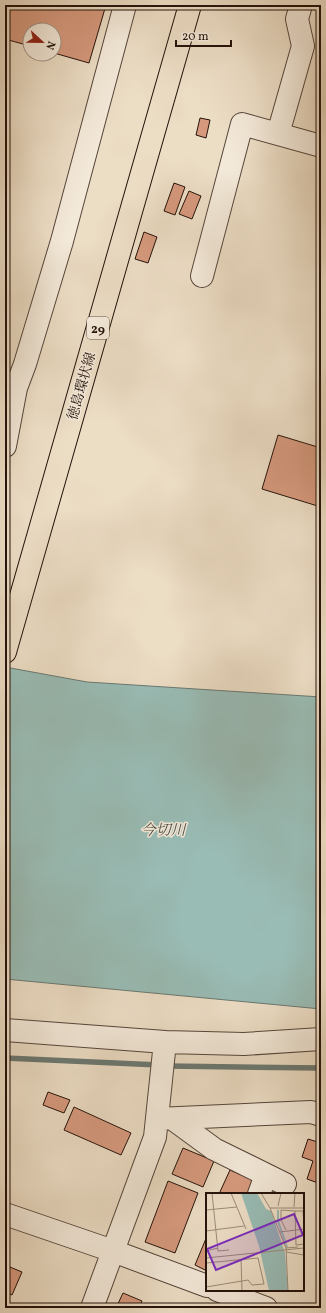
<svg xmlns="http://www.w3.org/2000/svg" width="326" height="1313" viewBox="0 0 326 1313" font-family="Vollkorn,'Noto Serif JP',serif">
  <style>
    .water { fill: #99bcb5; stroke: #6a7871 }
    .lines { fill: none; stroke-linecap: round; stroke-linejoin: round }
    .stream { stroke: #6a7871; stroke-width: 5.5 }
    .building { fill: #d6997d; stroke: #24120b }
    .minor-casing { stroke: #56453a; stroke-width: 24 }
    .major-casing { stroke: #24120b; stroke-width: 24 }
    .minor { stroke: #f3e9d9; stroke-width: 22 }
    .major { stroke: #ecddc5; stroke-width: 22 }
    .labels { text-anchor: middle; stroke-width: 3; stroke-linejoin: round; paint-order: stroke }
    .shield { fill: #f3e9d9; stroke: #625249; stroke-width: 1 }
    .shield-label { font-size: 13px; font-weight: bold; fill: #24120b }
    .street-label { font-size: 14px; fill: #24120b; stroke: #f3e9d9 }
    .water-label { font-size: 15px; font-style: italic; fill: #4d4e46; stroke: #f3e9d9 }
    .inset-river { fill: none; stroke: #99bcb5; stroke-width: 2 }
    .inset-road { fill: none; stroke: #9c8c7b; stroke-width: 1 }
    .view { fill: #7b2cbf; fill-opacity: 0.15; stroke: #7b2cbf; stroke-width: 2 }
    .inset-edge { fill: none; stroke: #24120b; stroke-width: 2 }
  </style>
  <rect width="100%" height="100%" fill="#ecddc5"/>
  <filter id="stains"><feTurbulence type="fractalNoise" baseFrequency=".005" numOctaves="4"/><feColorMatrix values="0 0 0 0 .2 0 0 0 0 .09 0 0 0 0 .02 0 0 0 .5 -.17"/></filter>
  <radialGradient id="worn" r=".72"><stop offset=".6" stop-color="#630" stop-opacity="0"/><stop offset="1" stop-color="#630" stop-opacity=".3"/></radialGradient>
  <path class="water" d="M5 667 87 682 321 697V1009L5 979Z"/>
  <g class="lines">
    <path class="stream" d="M5 1058 159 1065
      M167 1066 321 1068"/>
  </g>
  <path class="building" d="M5 5H106L89 63 54 53V30H30V46L5 39Z
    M200 118 210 120 206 138 196 135Z
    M174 183 185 187 175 215 164 211Z
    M189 191 201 196 192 219 179 214Z
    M144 232 157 237 148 263 135 259Z
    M278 435 321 448V507L262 489Z
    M48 1092 70 1100 64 1113 43 1105Z
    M74 1107 131 1133 121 1155 64 1130Z
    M308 1139 321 1143V1184L307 1179 313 1161 302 1157Z
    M183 1148 214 1161 203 1187 172 1174Z
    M230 1170 255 1181 249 1194H219Z
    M168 1181 198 1193 175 1253 145 1242Z
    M207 1236V1271L195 1265Z
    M5 1265 22 1272 12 1295 5 1292Z
    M123 1293 142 1301 139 1308H116Z"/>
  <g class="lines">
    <defs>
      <path id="minor" d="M278 134 303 46 297 19 301 5
        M202 276 242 124 321 146
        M5 446 16 388 25 364 62 241 125 5
        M5 1030 165 1042 244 1044 321 1039
        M157 1119 311 1112 321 1115
        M173 1119 214 1149 285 1184
        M259 1194 266 1175
        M5 1214 113 1251 207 1286
        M217 1290 266 1308
        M92 1308 155 1137 165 1042"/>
      <path id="major" d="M5 652 190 5"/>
    </defs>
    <use href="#minor" class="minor-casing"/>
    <use href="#major" class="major-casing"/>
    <use href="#minor" class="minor"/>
    <use href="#major" class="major"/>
  </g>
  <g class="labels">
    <rect class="shield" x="87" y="317" width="22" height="22" rx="3"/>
    <g class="shield-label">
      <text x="98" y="333">29</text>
    </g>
    <g class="street-label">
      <text transform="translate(81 386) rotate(-74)" y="5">徳島環状線</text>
    </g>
    <g class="water-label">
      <text x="163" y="835">今切川</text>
    </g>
  </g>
  <g transform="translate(206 1193)">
    <rect width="98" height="98" fill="#ecddc5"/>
    <path d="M35 0H51L60 16 65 18 79 60 82 98H63L53 53Z" fill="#99bcb5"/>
    <path class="inset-river" d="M72 17V28L81 54"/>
    <path class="inset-road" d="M6 0 12 58 23 57M25 0 40 36M55 0 64 15 80 55 82 98M72 13 75 0M88 14 89 0M64 15H98M0 17 31 14M98 31 97 18H89L90 52 98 51M80 37 75 27V17L89 18M0 38 38 33M74 39 98 36M80 55 92 54M0 58 12 55M80 59 98 62M0 65 98 55M35 66 36 98M0 70 52 65 58 91 46 92 42 87 0 94"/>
    <path class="view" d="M88 21 97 42 10 77 1 56Z"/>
    <rect width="98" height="98" class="inset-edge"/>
  </g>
  <rect width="326" height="1313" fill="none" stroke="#ecddc5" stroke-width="20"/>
  <rect x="6" y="6" width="314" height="1301" fill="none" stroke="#24120b" stroke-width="2"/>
  <rect x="10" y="10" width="306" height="1293" fill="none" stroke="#24120b"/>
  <g transform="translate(42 42) rotate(112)"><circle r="19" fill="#f3e9d9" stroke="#a09387"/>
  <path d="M0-3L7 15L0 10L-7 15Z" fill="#8f2418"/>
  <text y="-6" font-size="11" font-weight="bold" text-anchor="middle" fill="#24120b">N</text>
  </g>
  <path d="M176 40v6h55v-6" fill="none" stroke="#24120b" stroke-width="2"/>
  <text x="182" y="40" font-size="12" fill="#24120b" stroke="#f3e9d9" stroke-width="3" paint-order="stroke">20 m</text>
  <rect width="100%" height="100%" filter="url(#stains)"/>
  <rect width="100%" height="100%" fill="url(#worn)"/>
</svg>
